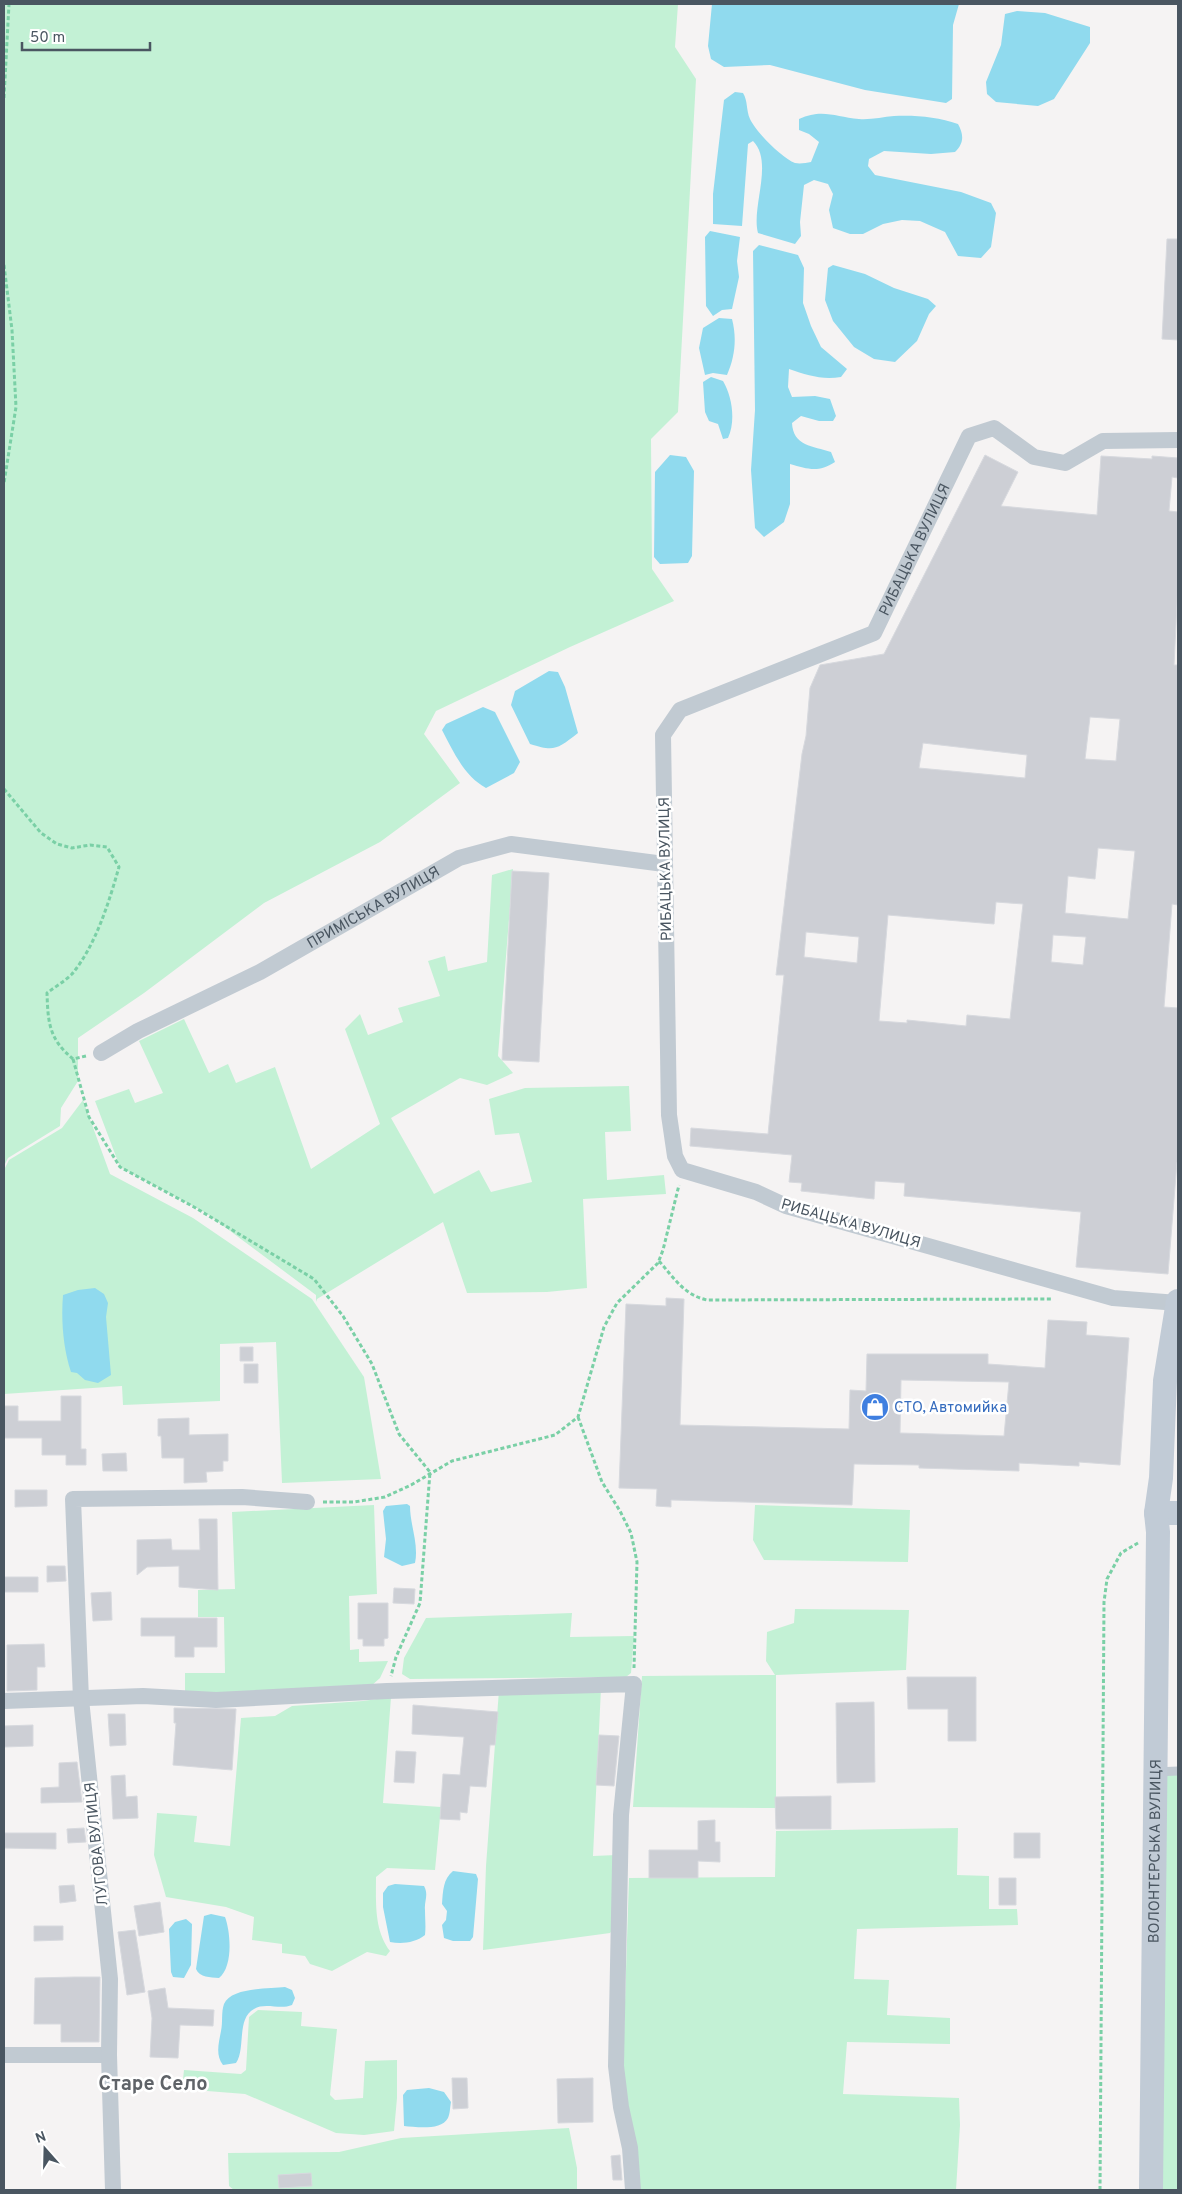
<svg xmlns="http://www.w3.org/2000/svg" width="1182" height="2194" viewBox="0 0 1182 2194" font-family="Overpass,sans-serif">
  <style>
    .green { fill: #c3f1d5 }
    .water { fill: #90daee }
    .building { fill: #cdcfd5; stroke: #d7d9de; fill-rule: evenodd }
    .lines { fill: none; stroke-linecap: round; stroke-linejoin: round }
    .path { stroke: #7ad0a6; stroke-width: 3; stroke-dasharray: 4 2.5; stroke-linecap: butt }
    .lane { stroke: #c1cad2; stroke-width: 9 }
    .street { stroke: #c1cad2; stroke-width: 16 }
    .secondary { stroke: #c1cbd6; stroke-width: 24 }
    .labels { text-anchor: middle; stroke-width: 5; stroke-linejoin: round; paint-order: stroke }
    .street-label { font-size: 15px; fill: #4a5661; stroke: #fff }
    .shop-label { font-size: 15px; fill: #366cbe; stroke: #fff; text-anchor: start }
    .district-label { font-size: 20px; font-weight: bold; fill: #5f6368; stroke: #fff }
  </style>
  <rect width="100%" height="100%" fill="#f5f3f3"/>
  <path class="green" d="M4 4H678L675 47 696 79 678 412 651 439 652 569 674 601 570 647 436 711 424 734 460 783 380 842 264 903 144 993 78 1038V1081L61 1108 60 1126 8 1158 4 1166Z
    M513 869 498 1056 513 1073 487 1085 460 1078 391 1118 434 1194 479 1170 491 1192 532 1182 519 1133 495 1135 489 1099 525 1088 629 1086 631 1131 605 1132 607 1180 664 1175 666 1194 583 1199 587 1288 547 1292 467 1293 443 1222 317 1299 316 1302V1295L206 1213 120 1167 95 1101 129 1089 135 1103 163 1093 139 1041 184 1019 209 1073 228 1064 236 1083 275 1067 311 1169 380 1124 345 1029 360 1014 368 1035 403 1022 398 1008 440 996 428 961 445 956 448 971 487 962 492 875Z
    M83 1100 110 1174 193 1218 312 1299 364 1377 381 1479 282 1483 276 1342 220 1344V1401L123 1405 122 1386 4 1394V1170L9 1160 62 1128Z
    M374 1505 377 1594 349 1596 350 1650 359 1649V1662L388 1661 380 1678 370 1687 185 1694V1673H225L224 1617H198V1590L235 1589 232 1512Z
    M755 1505 910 1510 908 1562 764 1560 753 1540Z
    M795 1609 909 1610 906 1670 776 1675V1808L633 1807 642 1676 775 1675 766 1661 767 1632 794 1623Z
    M572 1613 570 1637 634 1636 631 1673 626 1677 410 1679 402 1674 404 1658 426 1618Z
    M601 1688 593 1856 617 1855 615 1927 610 1933 483 1950 486 1866 499 1690Z
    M391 1697 383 1803 441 1807 435 1870 387 1868 376 1877C376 1903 374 1930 390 1951L386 1956 367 1952 332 1971 310 1964 305 1956 282 1953V1944L252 1940 254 1917 226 1907 166 1897 154 1855 157 1813 197 1816 194 1842 230 1846 241 1718 275 1716 292 1706 363 1701Z
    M1178 1771V2190H1151L1155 1772Z
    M958 1828 957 1875 989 1876V1909H1017L1018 1925 857 1929 854 1979 889 1980 887 2015 950 2018V2044L847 2042 843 2094 959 2098 960 2125 956 2190H639L623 2065 629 1878 775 1877 776 1831Z
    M258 2010 302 2012 301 2026 337 2029 330 2095 335 2100 363 2098 365 2061 397 2060V2098L394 2131 364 2135 336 2133 245 2094 182 2089 184 2070 241 2074 246 2070 249 2017Z
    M569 2128 577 2168V2190H234L229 2186 228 2153 339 2152 401 2138Z"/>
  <path class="water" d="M712 4H959L953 25 952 99 946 103 865 90 770 65 724 67 711 59 708 46Z
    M1017 11 1045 13 1090 27V43L1054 99 1038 106 996 102 987 94 986 82 1001 45 1005 14Z
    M735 92 743 93C748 101 746 110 750 119 756 132 782 158 795 163 800 164 806 163 811 162L819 142 809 134 799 130V119C822 108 836 117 859 119 870 120 883 117 894 116 916 115 938 117 958 124 964 135 964 143 955 152L931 154 884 151 869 159 868 166 875 175 961 192 991 203 996 213 991 247 981 258 958 256 945 232 920 221 902 220 883 224 863 234H850L833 228 829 210 833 194 828 184 814 180 804 185 800 222 801 236 795 244 758 233C751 207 774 162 753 141L748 144 742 226 713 224V194L724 100Z
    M710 231 740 237 737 261 739 277 732 309 722 310 713 316 706 306 705 237Z
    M759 245 798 255 804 268 803 303 811 326 821 347 847 369 841 377C821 380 807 375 789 369L788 387 792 397 815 396 830 399 836 416 833 421H819L801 416 792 423C793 446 813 446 831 452L835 462C818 473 808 469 790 464V504L784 522 764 537 755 528 751 470 755 410 753 251Z
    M833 265 865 274 894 288 928 299 936 306 929 314 917 341 895 362 874 359 854 347 833 321 825 300 828 268Z
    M719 318 732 319C737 338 735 357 727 375L713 373 705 375 699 348 703 328Z
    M711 377 723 381C732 396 736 421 728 438L723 439 718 424 709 421 705 412 703 382Z
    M670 455 686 457 694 471 692 556 688 563 660 564 654 557 655 472Z
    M549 671 558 672 565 687 578 733C557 749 555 752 530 744L511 705 515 691Z
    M483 707 495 712 520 762 514 773 486 788C464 776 453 751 442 730L446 724Z
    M95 1288 104 1294 108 1303 106 1317 111 1375 98 1383 85 1380 77 1373 71 1372C63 1348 61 1320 63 1295L78 1290Z
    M407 1504 410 1506C410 1525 419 1544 415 1563L402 1566 384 1557 386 1539 383 1511 386 1506Z
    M453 1871 476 1874 478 1879 473 1937 470 1941H453L444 1938 442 1925 446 1920 447 1911 442 1904C443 1891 443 1879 453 1871Z
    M395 1884 424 1886C429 1895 424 1901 425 1910 425 1919 426 1926 425 1935 415 1943 402 1944 390 1942L383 1907V1893L388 1886Z
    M211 1914 225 1917C231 1933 233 1967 219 1978 210 1977 200 1978 196 1969L204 1916Z
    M186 1919 192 1924 191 1965 184 1978 173 1977 171 1972 169 1929 175 1922Z
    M285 1987 292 1990 295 1998 292 2005C280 2010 265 2002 254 2009 236 2019 246 2049 236 2063L223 2065C215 2055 219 2042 221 2031 223 2023 221 2012 224 2004 231 1987 269 1989 285 1987Z
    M429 2088 444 2092 451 2102C450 2107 450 2114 448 2118 441 2131 416 2127 404 2126L403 2095 407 2090Z"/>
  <path class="building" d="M1167 239H1178V340L1162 339Z
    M985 455 1018 472 1001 506 1097 515 1101 456 1152 459V456L1178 458V478L1172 477 1169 511 1178 512V584L1174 665H1178V905L1172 904 1164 1007 1178 1008V1162H1177L1168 1274 1076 1267 1081 1212 904 1196 905 1183 875 1181 874 1199 801 1191 802 1183 789 1182 792 1155 690 1146 691 1128 768 1134 784 975H776L802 754 806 736 810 688 820 665 884 654ZM1090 717 1120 719 1116 761 1085 759ZM923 743 1027 755 1025 778 919 768ZM1098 848 1135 851 1128 919 1065 913 1068 876 1095 879ZM996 902 1023 904 1010 1019 967 1015 966 1026 907 1020V1023L879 1021 888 915 994 924ZM806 932 859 937 857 963 804 957ZM1053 935 1086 937 1083 965 1051 962Z
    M512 871 549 873 539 1062 502 1060Z
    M666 1298 684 1299 680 1425 849 1429 850 1390 866 1391 867 1354H988V1364L1045 1368 1048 1320 1087 1322 1086 1335 1129 1338 1120 1465 1079 1462V1466L1019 1463V1471L919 1468V1465L854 1464 852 1505 671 1500V1507L656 1506 657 1489 619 1488 626 1304 666 1306ZM901 1380 1009 1382 1004 1436 900 1433Z
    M240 1347H253V1361H240Z
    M244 1364H258V1383H244Z
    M61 1396H81V1449H86V1465H66V1455H42V1438H4V1406H18V1421H61Z
    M189 1418V1435L228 1434V1461H223V1471L206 1472 207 1482 184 1483V1458H162L161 1436H158V1419Z
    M126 1453 127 1471H103L102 1454Z
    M15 1490H47V1506L15 1507Z
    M199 1519H217L218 1590 179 1587V1566L147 1567 137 1575V1540L171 1539 172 1550H200Z
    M47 1566H65L66 1581 47 1582Z
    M4 1577H38V1592H4Z
    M394 1588 415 1589 414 1604 393 1603Z
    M111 1592 112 1620 93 1621 91 1593Z
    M358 1603H388V1638L384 1639V1646H363V1639H358Z
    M141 1618H217V1647H194V1657H175V1636H141Z
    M44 1644 45 1667H37V1690L7 1691V1645Z
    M907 1677H976V1741H948V1709H908Z
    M874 1702 875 1782 837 1783 836 1703Z
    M413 1705 498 1712 495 1745H490L486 1787 470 1786 467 1813 460 1812V1820L440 1819 443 1774 460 1775 464 1737 412 1734Z
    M174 1708 236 1709 232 1770 173 1765 176 1723H174Z
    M108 1714H125L126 1745 110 1746Z
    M33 1725V1746L4 1747V1726Z
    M599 1735 619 1736 614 1786 596 1785Z
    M396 1751 416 1752 414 1783 394 1782Z
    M77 1762 82 1802 41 1803V1788L59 1787V1763Z
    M125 1775 126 1797 137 1796 138 1818 113 1819 111 1776Z
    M831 1796V1829H776L775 1797Z
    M715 1820V1842H720V1862L698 1861V1878H649V1850H698V1821Z
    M84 1828 86 1842 68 1843 67 1829Z
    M4 1833H56V1849L4 1848Z
    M1014 1833H1040V1858H1014Z
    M999 1878H1016V1905H999Z
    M74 1885 76 1901 60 1903 59 1886Z
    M160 1902 164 1932 139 1936 134 1906Z
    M34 1926H63V1940L34 1941Z
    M135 1930 145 1992 127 1995 118 1932Z
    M75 1977H100L99 2042H61V2024H34L35 1978Z
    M165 1988 168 2008 214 2010 213 2026 180 2025 178 2058 150 2057 152 2018 148 1991Z
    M452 2078H467L468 2108 453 2109Z
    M593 2078V2122L558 2123 557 2079Z
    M620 2155 622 2180H613L611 2156Z
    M311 2173 312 2186 279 2188 278 2175Z"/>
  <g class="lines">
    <path class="path" d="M4 98 9 4
      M4 265 12 330 16 407 4 483
      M4 789 41 833 57 844 72 848 90 845 107 847 119 867C109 902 96 945 72 974 65 981 55 987 47 993 48 1023 49 1039 73 1059L86 1056
      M73 1059 89 1117 120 1167 194 1207 314 1279 343 1316 372 1364 399 1434 430 1472 420 1603 396 1657 391 1676
      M659 1261C674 1278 684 1295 707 1300L1051 1299
      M578 1417 602 1482 620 1511 631 1533 637 1562 634 1668
      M323 1502H354L385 1497 411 1485 452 1461 555 1435 578 1417 604 1327 617 1303 658 1263 663 1250 679 1185
      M1100 2190 1104 1602 1107 1579 1121 1553 1138 1543"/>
    <path class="lane" d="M1155 1772 1178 1771"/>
    <g class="street">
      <path id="s1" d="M101 1053 138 1031 260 972 459 858 511 844 664 864"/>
      <path id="s2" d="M1178 1303 1113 1298 786 1206 756 1192 682 1170 675 1156 669 1115 663 735 680 710 874 633 969 436 994 428 1034 457 1065 463 1103 441 1178 440"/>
      <path d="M4 1701 143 1696 216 1700 387 1691 634 1684 621 1815 616 2066 621 2107 630 2148 633 2190"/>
      <path d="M4 2055H109"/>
      <path d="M113 2190 109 2055 110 1979 81 1699 73 1499 242 1497 307 1502"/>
    </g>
    <g class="secondary">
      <path d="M1156 1513H1178"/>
      <path id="s3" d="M1151 2190 1158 1532 1156 1513 1161 1478 1165 1381 1178 1301"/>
    </g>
  </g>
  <defs>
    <symbol id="shop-disc" viewBox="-11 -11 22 22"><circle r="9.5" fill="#3f7fe0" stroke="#fff"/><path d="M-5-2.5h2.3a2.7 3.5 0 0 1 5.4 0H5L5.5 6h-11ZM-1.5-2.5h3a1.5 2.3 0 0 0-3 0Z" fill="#fff"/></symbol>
  </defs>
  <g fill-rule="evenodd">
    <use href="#shop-disc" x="859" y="1391" width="32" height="32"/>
  </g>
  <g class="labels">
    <g class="street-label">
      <text dy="5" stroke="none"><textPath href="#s2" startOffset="1284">РИБАЦЬКА ВУЛИЦЯ</textPath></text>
      <text transform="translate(665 869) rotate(-91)" y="5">РИБАЦЬКА ВУЛИЦЯ</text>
      <text dy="5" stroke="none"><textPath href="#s1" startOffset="309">ПРИМІСЬКА ВУЛИЦЯ</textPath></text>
      <text transform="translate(851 1223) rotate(16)" y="5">РИБАЦЬКА ВУЛИЦЯ</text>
      <text transform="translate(96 1844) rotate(-96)" y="5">ЛУГОВА ВУЛИЦЯ</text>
      <text dy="5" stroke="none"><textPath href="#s3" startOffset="339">ВОЛОНТЕРСЬКА ВУЛИЦЯ</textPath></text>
    </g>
    <g class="shop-label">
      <text x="894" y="1412">СТО, Автомийка</text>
    </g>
    <g class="district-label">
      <text x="153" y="2090">Старе Село</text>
    </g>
  </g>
  <rect width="1182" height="2194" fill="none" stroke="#4a5661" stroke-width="10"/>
  <g transform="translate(45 2149) rotate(340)" stroke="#ffffff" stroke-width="4" paint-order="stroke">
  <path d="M0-4L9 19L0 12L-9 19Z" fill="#4a5661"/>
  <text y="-8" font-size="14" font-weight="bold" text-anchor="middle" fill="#4a5661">N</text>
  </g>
  <path d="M22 42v8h128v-8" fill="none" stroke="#4a5661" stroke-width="2.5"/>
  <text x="30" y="42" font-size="15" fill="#4a5661" stroke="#ffffff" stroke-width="4" paint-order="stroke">50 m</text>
</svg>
